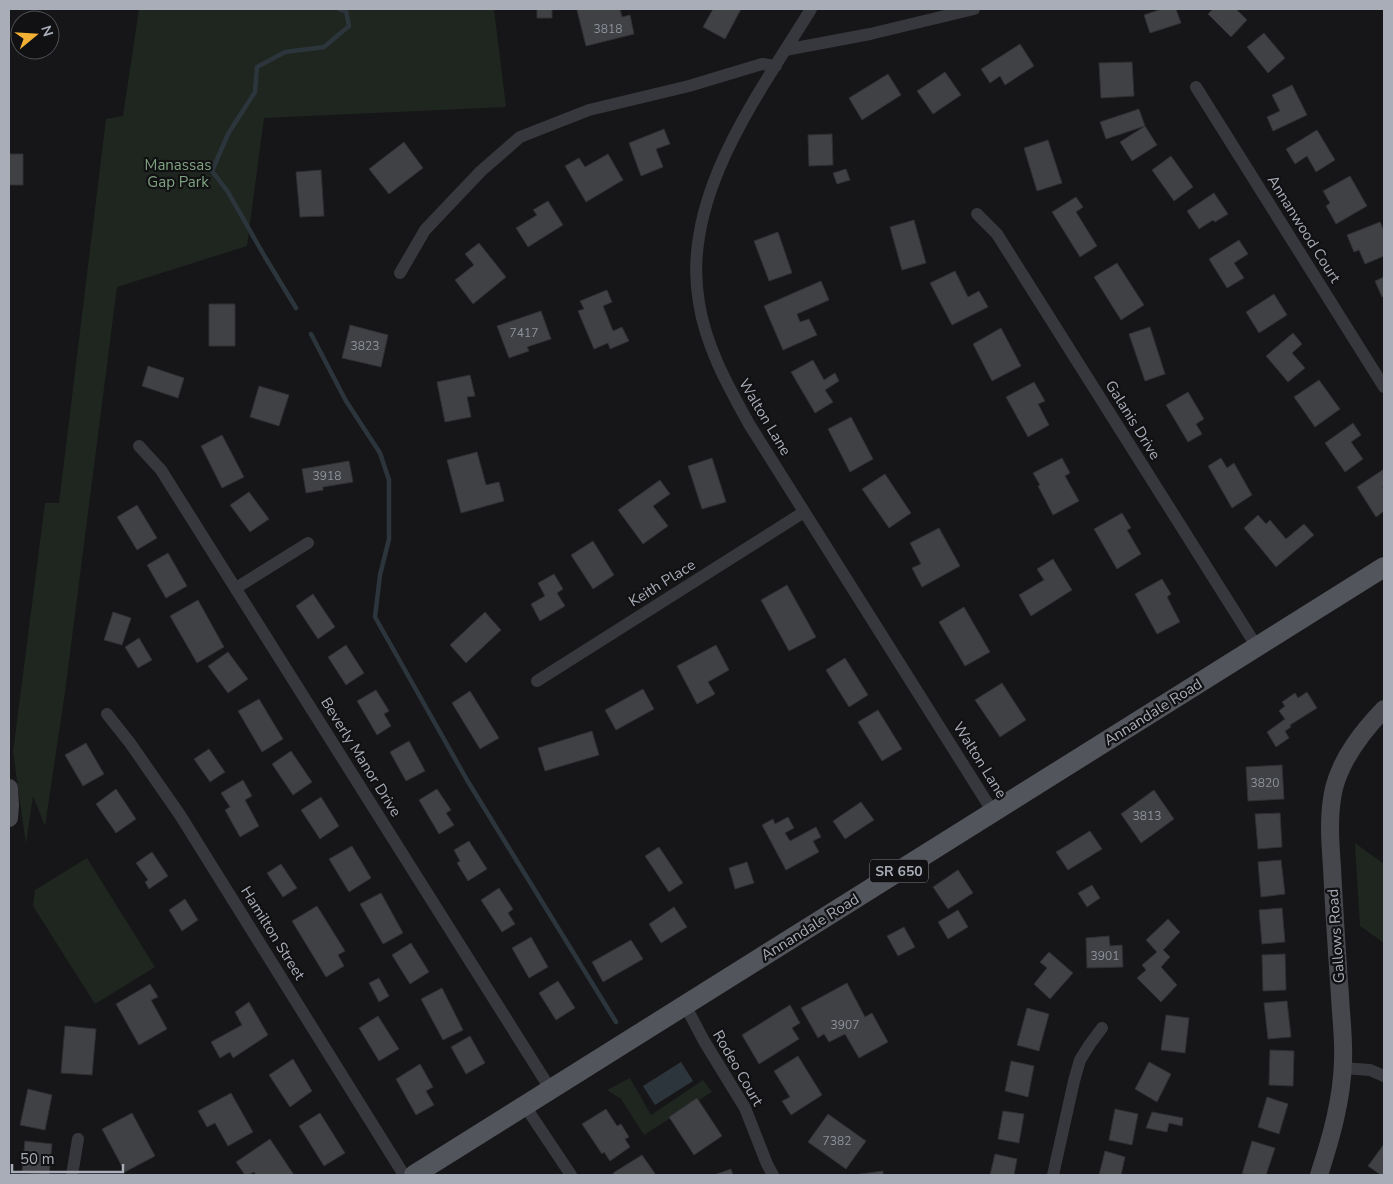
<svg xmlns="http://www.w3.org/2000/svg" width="1393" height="1184" viewBox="0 0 1393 1184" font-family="'Nunito Sans',sans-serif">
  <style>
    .green { fill: #1e261f }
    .water { fill: #2c353c }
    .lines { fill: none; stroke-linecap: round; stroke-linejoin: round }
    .stream { stroke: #2c353c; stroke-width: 4.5 }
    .building { fill: #404145; stroke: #303034 }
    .street { stroke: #37383d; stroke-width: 12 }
    .secondary { stroke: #45474d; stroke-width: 18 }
    .primary { stroke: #53555c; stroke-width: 20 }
    .labels { text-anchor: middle; stroke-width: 4.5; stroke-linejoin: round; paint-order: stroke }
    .number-label { font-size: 12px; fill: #8e929b }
    .shield { fill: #111113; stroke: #7b7e86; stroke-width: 1 }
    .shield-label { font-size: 14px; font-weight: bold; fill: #a8adb8 }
    .park-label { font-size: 15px; fill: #7fa381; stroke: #111113 }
    .street-label { font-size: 15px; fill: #a8adb8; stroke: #111113 }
  </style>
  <rect width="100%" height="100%" fill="#161618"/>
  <path class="green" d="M139 9H494L506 107 264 118 247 246 117 287 65 692 45 826 33 796 26 844 13 752 45 503H59L106 119 123 116Z
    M1355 843 1384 864V943L1360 926Z
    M87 858 155 967 95 1004 33 906 35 890Z
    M630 1078 651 1115 703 1080 712 1092 644 1135 621 1099 607 1090Z"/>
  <path class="water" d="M681 1062 693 1081 655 1105 643 1086Z"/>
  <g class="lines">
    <path class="stream" d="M296 308 265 257 228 192 212 171 228 134 255 92 257 67 285 52 324 47 349 26 346 11 339 9
      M311 334 346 401 380 453 389 480V539L380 575 375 617 467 780 616 1022"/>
  </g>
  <path class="building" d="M537 9H552V18H537Z
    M581 9H620L622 17 630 15 634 34 586 46 577 10Z
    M713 9H741L725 39 703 27Z
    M1162 9H1176L1181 23 1150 33 1144 15Z
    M1213 9H1236L1247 20 1231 37 1208 14Z
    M1264 33 1285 58 1268 73 1247 47Z
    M1020 44 1034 66 1005 85 1000 76 990 83 981 69Z
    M1132 62 1134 96 1101 98 1099 63Z
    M945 72 961 95 933 114 917 91Z
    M888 74 901 95 862 120 849 98Z
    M1292 85 1307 115 1273 131 1267 117 1280 111 1272 95Z
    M1139 109 1145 126 1106 139 1100 122Z
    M1145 126 1157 145 1132 161 1120 142Z
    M664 129 670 144 656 149 663 167 641 176 629 143Z
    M1317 130 1335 160 1316 172 1307 156 1295 164 1286 149Z
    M832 134 833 165 809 166 808 135Z
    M1048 140 1062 183 1037 191 1024 148Z
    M404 142 423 168 389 194 369 169Z
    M9 154H23V185H9Z
    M608 154 623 180 586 202 565 166 579 158 585 167Z
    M1171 156 1193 187 1174 201 1152 170Z
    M846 169 850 180 837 184 833 173Z
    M321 170 324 216 300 217 296 172Z
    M1350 176 1367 206 1336 224 1326 206 1330 203 1323 191Z
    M1214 193 1228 214 1215 222 1213 220 1199 229 1187 211Z
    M1076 197 1083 207 1076 212 1097 246 1080 257 1052 212Z
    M548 201 563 225 528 247 516 228 537 215 533 210Z
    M914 220 926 263 902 270 890 227Z
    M1380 222 1384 231V256L1365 264 1359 250 1354 252 1347 235Z
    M778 232 792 273 769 281 754 241Z
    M1239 240 1248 254 1234 263 1244 278 1227 288 1209 259Z
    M479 243 506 277 473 304 455 280 474 265 465 254Z
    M1117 263 1144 305 1121 320 1094 277Z
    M955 271 968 297 979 291 988 307 952 325 930 283Z
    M1384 277V296L1382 297 1375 281Z
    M821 281 829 300 797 314 800 322 809 319 817 335 783 350 764 306Z
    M607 290 612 302 603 306 613 331 622 327 629 341 610 349 608 343 594 349 578 311 584 309 580 301Z
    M1274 294 1287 315 1259 333 1246 312Z
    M209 304H235V346H209Z
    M541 311 551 339 527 347 529 351 509 358 497 326Z
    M350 325 388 335 381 367 342 358Z
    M1150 327 1165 374 1145 381 1129 334Z
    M1001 328 1021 366 992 381 973 344Z
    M1293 333 1302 344 1292 353 1305 368 1288 382 1266 356Z
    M813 360 824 380 835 373 839 381 825 390 833 402 815 413 791 372Z
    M148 366 184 378 178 398 142 386Z
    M470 375 475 396 467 397 471 417 445 422 437 382Z
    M1319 380 1340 409 1315 427 1294 397Z
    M1034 382 1045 401 1038 404 1049 425 1028 437 1006 397Z
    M259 386 289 395 279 426 250 417Z
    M1188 392 1204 419 1196 424 1202 434 1188 442 1166 405Z
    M851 417 873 459 850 472 828 429Z
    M1353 423 1361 435 1351 442 1363 459 1345 472 1325 443Z
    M222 435 244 477 222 488 201 446Z
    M477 452 486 485 499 482 504 501 461 513 447 460Z
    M712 458 726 502 702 509 688 466Z
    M1062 458 1070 473 1065 476 1079 501 1053 515 1038 486 1040 485 1033 473Z
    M1221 458 1227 468 1234 463 1252 495 1232 508 1208 466Z
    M349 461 353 482 323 487V490L306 493 302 469Z
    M1384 469V485L1382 487 1384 490V511L1376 517 1357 487Z
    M885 474 911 513 889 528 862 489Z
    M660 480 670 494 653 506 668 526 643 544 618 510Z
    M249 492 269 519 250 532 230 505Z
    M137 505 157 538 137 550 117 517Z
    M1122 513 1131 528 1127 530 1141 554 1117 569 1094 529Z
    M1258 515 1266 524 1270 520 1286 539 1304 524 1314 535 1276 567 1244 528Z
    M939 528 960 566 922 587 912 568 921 564 910 543Z
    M593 541 614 575 593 589 571 555Z
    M168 553 187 586 166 598 147 565Z
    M1053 559 1072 590 1031 616 1019 595 1044 580 1037 569Z
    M554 574 563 589 557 593 565 606 540 621 531 604 545 596 538 583Z
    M1162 579 1171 594 1167 597 1180 622 1157 634 1135 594Z
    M787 585 816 637 789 651 761 600Z
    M313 594 335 627 318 639 296 606Z
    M198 600 224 647 197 663 170 616Z
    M964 607 990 652 965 666 939 622Z
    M113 612 131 618 122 645 104 640Z
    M485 612 501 630 466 663 450 645Z
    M139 638 152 660 138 668 125 647Z
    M346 645 364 673 346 685 328 657Z
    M716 645 729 670 708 682 715 694 697 704 677 666Z
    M228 652 248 679 228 693 208 666Z
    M845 658 868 695 849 707 826 670Z
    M1002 683 1026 720 1000 737 975 700Z
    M643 689 654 709 616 730 605 710Z
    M376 690 389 711 384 714 391 726 377 735 357 701Z
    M470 691 499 738 480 749 452 703Z
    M1307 692 1317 708 1290 725 1291 727 1285 731 1289 738 1276 747 1267 732 1285 719 1279 711 1285 706 1282 702 1295 693 1298 698Z
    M259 699 283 739 262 752 238 711Z
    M878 710 902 749 882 761 858 722Z
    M592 731 599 755 545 771 538 748Z
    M409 741 425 771 406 781 390 752Z
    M86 743 104 774 83 786 65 755Z
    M209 749 225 772 210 782 194 759Z
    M291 751 312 782 293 795 272 764Z
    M1282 765 1284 799 1248 801 1246 767Z
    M243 780 252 796 245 800 259 826 240 837 225 810 230 807 221 793Z
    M116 789 136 819 116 833 96 804Z
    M437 789 451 810 446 813 454 825 439 834 419 800Z
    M1154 790 1174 819 1141 843 1121 814Z
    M321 797 339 826 320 839 301 810Z
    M861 802 874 820 845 839 833 821Z
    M1280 813 1282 847 1258 849 1255 814Z
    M788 817 794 828 785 833 790 841 816 827 821 837 813 841 819 852 786 870 762 825 773 819 775 824Z
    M1090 831 1102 849 1068 870 1056 852Z
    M469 841 487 869 468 881 457 863 460 861 454 850Z
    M352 846 371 878 349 892 329 859Z
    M659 847 683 883 669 892 645 856Z
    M152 852 168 876 149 889 145 882 148 880 136 863Z
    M1281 860 1285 894 1261 897 1258 862Z
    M747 862 754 883 735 889 729 868Z
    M281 864 297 888 283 897 267 873Z
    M958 870 973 893 948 909 933 887Z
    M1092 885 1100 898 1087 907 1078 893Z
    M499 888 513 909 508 913 515 924 502 932 481 900Z
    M381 893 403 933 383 944 360 904Z
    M185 899 198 920 182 931 169 910Z
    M317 906 345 951 338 955 344 966 326 977 292 921Z
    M674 907 687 927 661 943 649 924Z
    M1282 908 1285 942 1262 944 1259 910Z
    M958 910 968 927 948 939 938 922Z
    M1168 919 1180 932 1163 950 1170 957 1161 967 1177 985 1161 1002 1137 978 1146 970 1142 965 1157 952 1146 940Z
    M904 927 915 947 898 956 887 936Z
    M1109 936 1110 946 1122 945 1123 967 1087 968 1086 938Z
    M531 937 548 967 529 978 512 948Z
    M631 940 643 959 603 982 592 962Z
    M411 943 429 972 410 984 392 955Z
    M1049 952 1073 973 1050 999 1034 984 1047 968 1040 962Z
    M1285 954 1286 990 1263 991 1262 955Z
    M379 978 389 996 379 1002 369 983Z
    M558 981 575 1008 556 1020 539 993Z
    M847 983 865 1017 872 1013 888 1042 859 1058 845 1034 829 1042 824 1034 818 1038 801 1008Z
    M150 984 158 997 151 1000 167 1029 139 1045 116 1004Z
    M442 988 463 1030 443 1040 421 999Z
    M1287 1001 1291 1037 1268 1039 1264 1003Z
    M249 1002 268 1035 233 1058 230 1052 220 1058 211 1042 242 1025 235 1012Z
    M790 1005 800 1023 792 1028 799 1039 759 1064 742 1035Z
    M1027 1008 1049 1014 1039 1051 1017 1045Z
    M1166 1015 1189 1018 1185 1053 1161 1050Z
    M378 1016 399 1049 379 1061 359 1028Z
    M65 1026 96 1029 92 1075 61 1073Z
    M470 1036 485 1063 466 1074 451 1047Z
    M1270 1050 1294 1051 1293 1086 1269 1085Z
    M798 1056 822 1095 791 1115 782 1101 790 1097 774 1071Z
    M293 1059 312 1091 290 1107 269 1075Z
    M1011 1061 1034 1066 1028 1097 1005 1091Z
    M1149 1062 1171 1074 1157 1102 1135 1089Z
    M420 1064 433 1087 426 1091 434 1105 416 1115 396 1079Z
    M28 1089 52 1095 45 1130 20 1125Z
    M231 1093 253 1132 228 1146 215 1123 207 1127 198 1111Z
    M1267 1097 1288 1104 1279 1134 1258 1127Z
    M697 1098 722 1136 694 1155 669 1117Z
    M606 1109 617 1126 621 1124 629 1137 625 1139 630 1147 610 1161 604 1152 602 1154 582 1124Z
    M1115 1109 1138 1114 1132 1145 1109 1140Z
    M1003 1111 1024 1114 1019 1143 998 1139Z
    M1152 1112 1183 1118 1182 1126 1169 1123 1167 1132 1146 1128Z
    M132 1113 155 1156 125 1172 102 1129Z
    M320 1113 345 1153 324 1166 299 1126Z
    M828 1114 866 1141 846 1169 808 1142Z
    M270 1139 294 1175H256L254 1172 248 1175H245L236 1162Z
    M25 1141 52 1144 49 1175 22 1172Z
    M1252 1141 1275 1148 1266 1175 1242 1174Z
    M1384 1144V1175H1381L1368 1166Z
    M1105 1151 1125 1157 1121 1175H1099Z
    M995 1154 1017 1159 1014 1175H990Z
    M642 1155 656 1175H615L613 1173Z
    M731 1169 733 1175H714Z
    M883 1171V1175H854Z"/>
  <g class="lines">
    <path class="street" d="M811 9C759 94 680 197 699 303 706 347 728 386 749 424L993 812
      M785 50 870 34 974 9
      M1196 87 1384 387
      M977 214 997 234 1257 647
      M400 273 425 230 481 171 520 137 589 110 689 86 762 64 776 66
      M139 446 161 470 551 1090
      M236 588 308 543
      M537 681 804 512
      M107 714 130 743 180 815 404 1175
      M685 1005 704 1041 745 1108 767 1164 773 1175
      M1343 1068 1370 1070 1384 1076
      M525 1106 571 1175
      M72 1175 78 1139
      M1053 1175 1074 1081 1080 1060 1090 1044 1102 1028"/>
    <path class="secondary" d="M9 788 10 805 9 818
      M1319 1175C1331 1138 1342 1100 1343 1061 1344 1039 1341 1017 1340 996 1337 953 1334 910 1332 867 1330 841 1328 814 1334 788 1342 757 1363 731 1384 709"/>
    <path class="primary" d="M414 1175 1384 567"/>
  </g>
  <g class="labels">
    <g class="number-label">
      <text x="608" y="33">3818</text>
      <text x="524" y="337">7417</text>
      <text x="365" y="350">3823</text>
      <text x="327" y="480">3918</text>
      <text x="1265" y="787">3820</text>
      <text x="1147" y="820">3813</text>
      <text x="1105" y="960">3901</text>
      <text x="845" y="1029">3907</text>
      <text x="837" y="1145">7382</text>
    </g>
    <rect class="shield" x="870" y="859.5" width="58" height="23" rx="4"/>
    <g class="shield-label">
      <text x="899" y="876">SR 650</text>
    </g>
    <g class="park-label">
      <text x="178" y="170">Manassas<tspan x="178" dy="17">Gap Park</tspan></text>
    </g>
    <g class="street-label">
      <text transform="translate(1304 229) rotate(58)" y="5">Annanwood Court</text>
      <text transform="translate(765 417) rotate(59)" y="5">Walton Lane</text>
      <text transform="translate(1133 420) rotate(58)" y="5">Galanis Drive</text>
      <text transform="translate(662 583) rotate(-32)" y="5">Keith Place</text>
      <text transform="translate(1153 712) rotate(-32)" y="5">Annandale Road</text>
      <text transform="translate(361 757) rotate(58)" y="5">Beverly Manor Drive</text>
      <text transform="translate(980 760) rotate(58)" y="5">Walton Lane</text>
      <text transform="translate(810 927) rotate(-32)" y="5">Annandale Road</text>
      <text transform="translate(273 933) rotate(58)" y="5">Hamilton Street</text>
      <text transform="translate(1336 936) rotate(-94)" y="5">Gallows Road</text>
      <text transform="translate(738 1068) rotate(60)" y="5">Rodeo Court</text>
    </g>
  </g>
  <rect width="1393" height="1184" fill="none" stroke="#a8adb8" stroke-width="20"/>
  <g transform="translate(35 35) rotate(72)"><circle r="24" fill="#111113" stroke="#4d4f55"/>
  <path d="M0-4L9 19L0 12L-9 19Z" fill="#f2b134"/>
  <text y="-8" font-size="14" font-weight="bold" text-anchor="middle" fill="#a8adb8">N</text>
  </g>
  <path d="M12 1164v8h111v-8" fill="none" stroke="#a8adb8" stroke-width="2.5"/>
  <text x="20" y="1164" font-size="15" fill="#a8adb8" stroke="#111113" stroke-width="4" paint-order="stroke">50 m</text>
</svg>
